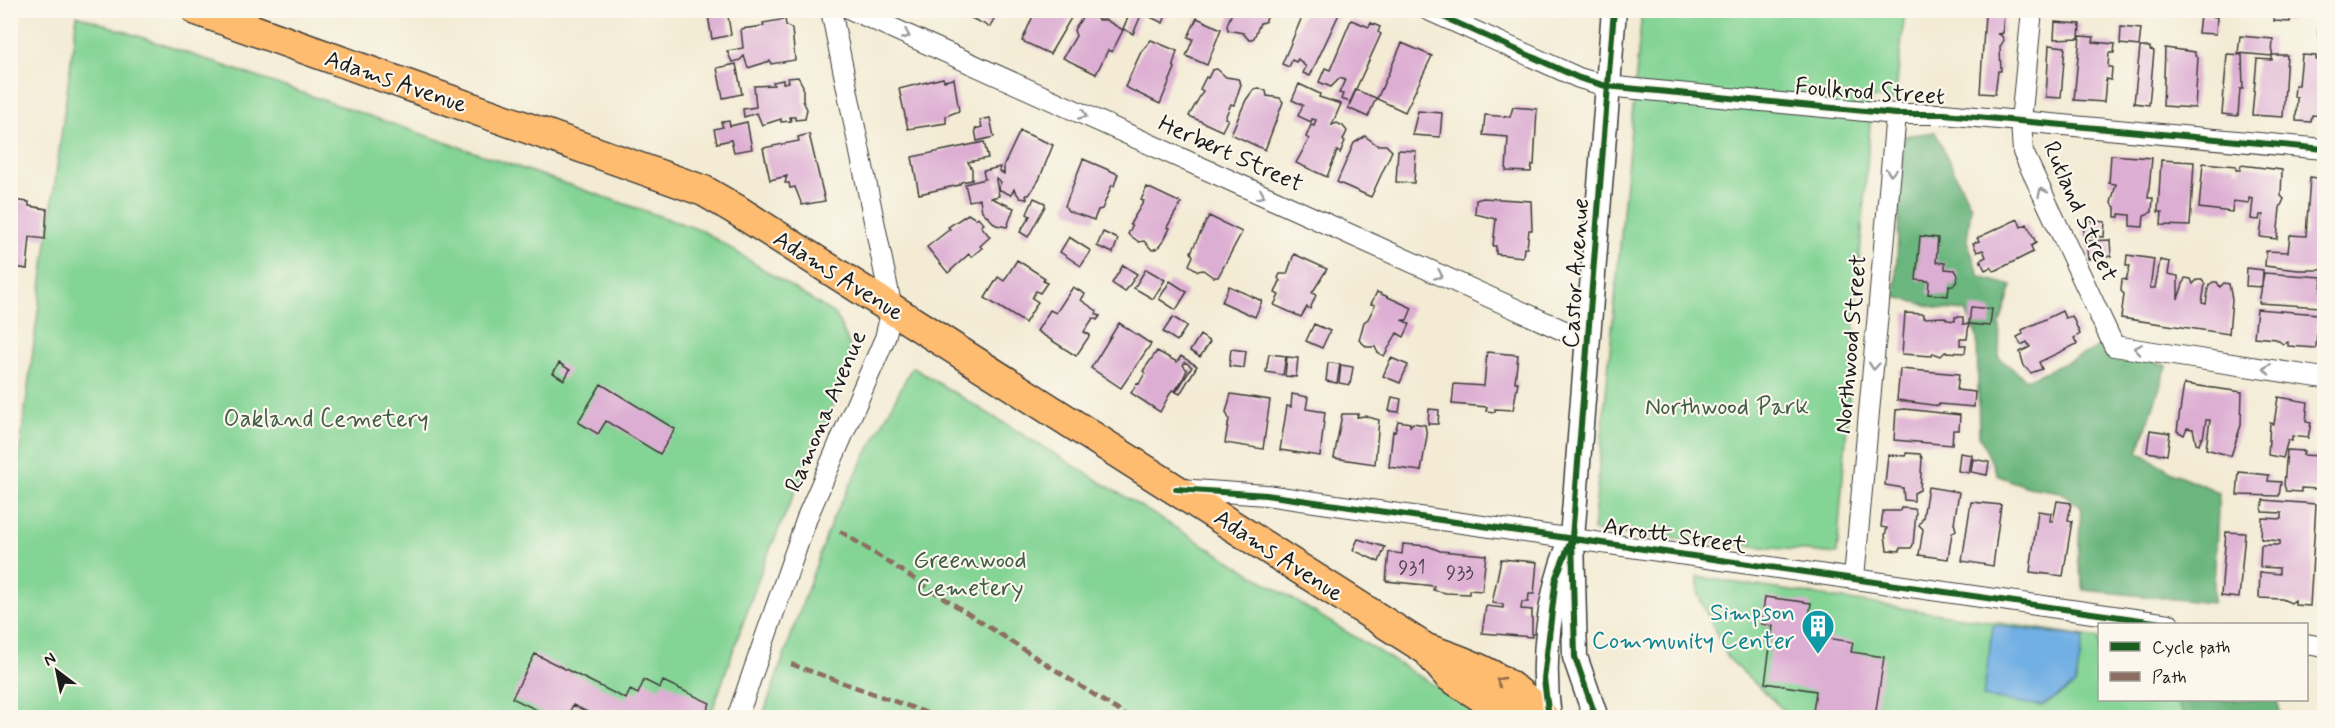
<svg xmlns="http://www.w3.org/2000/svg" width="2335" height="728" viewBox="0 0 2335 728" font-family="Mynerve,sans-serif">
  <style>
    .green { fill: #84d495; stroke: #507858; stroke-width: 1.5 }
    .forest { fill: #6bb67e; stroke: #44694d; stroke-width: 1.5 }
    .water { fill: #71afe4; stroke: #466680; stroke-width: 1.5 }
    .building { fill: #ddaed3 }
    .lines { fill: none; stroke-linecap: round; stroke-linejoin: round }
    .minor-casing { stroke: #3c3b38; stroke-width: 22 }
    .tertiary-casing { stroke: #3c3b38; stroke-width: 27 }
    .primary-casing { stroke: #3c3b38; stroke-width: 33 }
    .minor { stroke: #fff; stroke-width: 20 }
    .tertiary { stroke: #fff; stroke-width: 24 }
    .primary { stroke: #febc70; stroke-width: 30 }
    .quiet { stroke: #8d6e63; stroke-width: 4.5; stroke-dasharray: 9 4.5; stroke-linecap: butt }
    .cycleway-casing { stroke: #fbf7ec; stroke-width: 10 }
    .cycleway { stroke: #1b5e20; stroke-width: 6 }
    .oneway { stroke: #999 }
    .oneway2 { stroke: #8d6c46 }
    .labels { text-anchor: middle; stroke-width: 4.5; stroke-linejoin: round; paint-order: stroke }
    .number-label { font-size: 21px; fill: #4c404a }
    .street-label { font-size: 24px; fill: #1c1c1c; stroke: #fbf7ec }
    .park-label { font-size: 24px; fill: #405c46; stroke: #fbf7ec }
    .culture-label { font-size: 24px; fill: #0d838f; stroke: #fbf7ec; text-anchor: end }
  </style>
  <rect width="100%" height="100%" fill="#fbf7ec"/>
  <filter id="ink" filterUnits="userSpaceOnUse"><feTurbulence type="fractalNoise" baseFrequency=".0167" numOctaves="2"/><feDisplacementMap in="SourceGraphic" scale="12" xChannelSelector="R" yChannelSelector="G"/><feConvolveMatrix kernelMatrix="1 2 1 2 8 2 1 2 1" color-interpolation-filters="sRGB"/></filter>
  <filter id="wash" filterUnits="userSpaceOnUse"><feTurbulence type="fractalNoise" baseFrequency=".008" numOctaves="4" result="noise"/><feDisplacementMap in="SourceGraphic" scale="24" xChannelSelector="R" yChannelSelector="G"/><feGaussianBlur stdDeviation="1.35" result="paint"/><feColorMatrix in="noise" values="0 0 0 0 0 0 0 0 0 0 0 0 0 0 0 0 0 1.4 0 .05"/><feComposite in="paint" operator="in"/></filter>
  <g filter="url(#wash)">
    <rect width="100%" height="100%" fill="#f3ebd4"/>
    <path class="green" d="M1642 11H1905L1895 101 1872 98 1837 554 1593 531Z
      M77 15 703 231 836 315 850 346V365L764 563 710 717 11 718V517Z
      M912 367 1486 717 762 718 832 520Z
      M1698 577 2099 638 2100 700H2176L2185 717H1791L1728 658 1698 595Z"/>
    <path class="forest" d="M1935 132 1971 207 1967 241 1980 277 2012 286 2000 323 1999 358 2027 380 2102 346 2167 366 2138 452 2174 473 2219 492 2213 603 2084 590 2078 560 2081 507 2061 492 2028 487 1998 476 1979 435 1977 337 1966 311 1942 309 1895 297 1903 136Z
      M2176 700H2277L2281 717H2185Z"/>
    <path class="water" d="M1993 625 2084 637 2075 685 2042 706 1983 697Z"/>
    <g id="blocks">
      <path class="building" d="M707 10H727L731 35 712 39Z
        M954 10H998L990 27Z
        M1032 10H1071L1068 16 1071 18 1050 54 1022 41 1033 16 1030 15Z
        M1131 10 1139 12 1168 10 1163 23 1142 13 1133 34 1123 29Z
        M1233 10H1271L1265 22 1260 23 1254 38 1249 40 1243 33 1228 30 1227 25Z
        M1305 10H1331L1339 14 1310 76 1303 73 1306 67 1298 59 1296 62 1292 60 1289 67 1282 64Z
        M1530 10H1562L1561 14Z
        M1958 10H2004L2003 33 1997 34 2001 35 2004 40 2000 47 2001 71H1998L1995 94 1980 93 1985 14Z
        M2275 10H2291L2290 22 2274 21Z
        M2320 10H2324V36H2318Z
        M1091 13 1098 20H1106L1123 30 1112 52 1108 50 1096 74 1063 58 1076 36 1074 30 1077 25 1085 14Z
        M2200 15 2217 17 2216 34 2198 33Z
        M1197 18 1221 29 1207 65 1186 56 1193 39 1188 37Z
        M785 19 786 25 792 29 795 60 771 64 770 61 748 68 744 56 740 60 732 62 727 51 743 48 741 29 764 26 763 23Z
        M1351 20 1369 27 1371 23 1380 27 1378 32 1381 34 1350 102 1341 99 1343 94 1339 93 1345 80 1340 78 1331 87 1319 82 1325 68 1330 70Z
        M2055 22 2080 24 2079 38 2054 39Z
        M2121 27 2141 29 2139 46 2120 44Z
        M2080 36 2094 37 2093 42 2115 44 2114 53H2109L2108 67H2112L2111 80 2106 79 2104 102 2074 100Z
        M2240 36 2273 39 2272 56 2238 53Z
        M1151 40 1177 51 1173 65 1175 68 1160 104 1125 87 1141 52Z
        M1402 43 1432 56 1405 112 1377 99Z
        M2049 45 2065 47 2061 98 2046 97Z
        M2140 47H2150V50L2154 51 2149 105 2134 103Z
        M2165 48 2195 52V56L2198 57 2195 108 2163 106Z
        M2227 54 2242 55 2243 89H2240L2238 116 2222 114Z
        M2272 55H2287L2283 117 2252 115 2257 59 2272 60Z
        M2302 55 2316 56V60H2324V116L2312 115 2311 122 2296 121 2297 97H2294L2295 85H2299Z
        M736 64 742 94 723 98 717 68Z
        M1217 69 1226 77 1238 79 1241 84 1234 105 1231 104 1225 118 1228 119 1222 131 1189 116 1203 91 1200 89 1206 77 1208 78 1212 70Z
        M798 77 803 86V101L807 109 805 119 795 120V117H790L791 121 781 122V119L762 125 757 113 744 117 743 109 756 107 754 86 774 85 773 82 783 80V83L789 82 788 78Z
        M943 78 944 81 954 79 959 111 946 116V123L908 129 899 89Z
        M1299 84 1320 94 1319 97 1341 104 1332 125 1337 123 1343 126 1347 131 1343 140 1345 141 1340 153 1337 151 1327 177 1296 163 1309 139 1306 137 1311 125 1314 126 1316 120 1312 119 1311 122 1298 116 1303 105 1292 100Z
        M1259 88 1266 91 1267 96 1280 98 1283 102 1265 150 1231 134 1246 100 1254 89Z
        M1356 90 1376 98 1368 117 1348 108Z
        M1513 107 1537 109 1534 165H1532L1531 172 1506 171 1508 137 1483 135 1485 115 1510 117Z
        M1418 111 1442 113 1440 137 1412 135Z
        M990 118 994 137 977 141 975 129 982 127 980 120Z
        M729 121 730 126 747 122 752 149 734 152 731 140 717 143 714 129 723 127 721 122Z
        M1020 131 1053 145 1039 180 1029 195H1026L1027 199 1020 198 1014 189 1011 195 998 189 1001 182 996 178V180L999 196 991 198 1014 208 1007 227 996 225 982 211 980 199 969 201 965 184 985 179 983 171 1000 167 999 171 1004 174V165Z
        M809 134 825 201 802 205 795 187 790 188 789 183H785L787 176 770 180 763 148 799 141 798 137Z
        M1365 136 1377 145H1386L1392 151 1371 197 1337 182 1354 143Z
        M984 142 988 158 968 162 972 169V180L961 182 959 185 919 194 912 157Z
        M1398 150 1416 151 1414 183 1396 182Z
        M2111 155 2152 158 2148 198H2153L2152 212 2144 215 2143 227 2130 226V215L2119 214V217H2115V207L2111 203 2116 184 2109 183Z
        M1083 159 1118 174 1114 186 1112 185 1102 209 1098 210 1094 220 1068 211 1065 206Z
        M2161 160 2194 162 2190 226 2161 225 2162 212H2158Z
        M2203 163 2236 166V170H2240L2241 165 2282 170 2281 196 2284 199 2280 208 2277 239 2260 237 2263 215H2260L2259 220 2251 219 2253 199 2249 198V203L2233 201 2232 212 2199 208Z
        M2310 177 2324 179V255L2322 270H2298L2265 266 2266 251 2288 252 2290 235 2306 236Z
        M1147 187 1181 203 1167 227 1170 228 1164 240 1158 248 1152 250 1144 241 1139 242 1128 234 1132 226 1130 224 1144 201 1141 200Z
        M1034 198 1045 203V206L1028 237 1020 232 1030 216 1027 214Z
        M1483 198 1531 201 1532 230H1529L1527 248H1524L1523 257 1496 254V246H1493L1496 219 1475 214 1476 200Z
        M10 200 29 202V206L47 209 45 239 30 237 27 269 10 266Z
        M968 214 976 219 978 217 984 224 981 226 990 237 980 246 982 248 971 257 969 254 948 273 927 247 950 229 948 227Z
        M1209 216 1242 232 1218 277H1213L1203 270 1198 271 1189 265 1193 256 1191 252Z
        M2018 219 2021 227 2027 224 2036 243 2031 246 2033 252 1997 270 1993 271 1991 267 1985 270 1980 260 1986 257 1983 250 1977 252 1973 243 1979 241 1977 238Z
        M2085 220 2105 222 2104 237 2083 236Z
        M1103 232 1118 239 1113 253 1097 246Z
        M1920 236 1938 238 1936 262 1945 263V269L1955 270 1958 275 1957 281 1953 286 1949 285 1948 296 1928 294 1929 281 1916 280Z
        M1069 237 1091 251 1081 266 1060 252Z
        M2110 240 2111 256 2088 259 2086 241Z
        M1294 254 1327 269 1312 293 1316 295 1310 309 1307 307 1301 317 1274 305 1279 295 1275 293 1280 281 1278 278 1280 274H1287Z
        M2127 255 2154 259 2150 288H2155L2160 260 2170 262 2168 274 2178 276V299L2185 278 2191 279 2193 284 2197 280H2202L2205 284 2202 303 2206 304 2209 285 2213 282H2217L2220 287 2224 283 2229 284 2232 299 2229 334 2121 318 2124 294 2121 291 2122 279 2126 280 2130 266H2126Z
        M1017 260 1045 278 1043 281 1047 283 1040 293 1036 291 1032 298 1038 302 1025 323 985 298 998 277 1004 281Z
        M1123 265 1137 274 1125 292 1112 283Z
        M2247 268 2263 270 2262 287 2246 286Z
        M1146 269 1165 280 1153 299 1134 288Z
        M2264 273 2322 277 2320 307 2259 303Z
        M1170 281 1187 292 1176 310 1159 299Z
        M1229 286 1262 301 1255 317 1222 302Z
        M1073 287 1085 294 1081 300 1097 311 1096 314 1100 316 1097 320 1093 318 1084 332 1090 335 1076 356 1037 331 1050 310 1056 313Z
        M1377 292 1412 308 1407 320H1402L1410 324 1404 337 1397 333 1384 356 1378 353 1375 347H1367L1359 340 1364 322 1368 319 1375 305 1371 304Z
        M1971 307 1992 309 1990 326 1969 324Z
        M2257 309 2318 314 2316 348 2288 346V342L2283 344 2276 339 2254 337Z
        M2062 311 2065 318 2072 316 2080 334 2074 338 2077 344 2039 362 2042 369 2031 373 2024 366 2020 352 2030 347 2027 342 2021 345 2017 337 2023 334 2022 330Z
        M1905 313 1924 314V318L1944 317 1948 320 1955 321V317H1963V324H1969L1967 339H1960V345H1966L1965 353 1945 352 1941 356 1933 353 1932 356 1902 354Z
        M1173 317 1187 326 1177 341 1163 332Z
        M1119 323 1151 344 1121 388 1091 368Z
        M1314 324 1330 331 1322 348 1306 341Z
        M1200 335 1210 342 1200 357 1190 351Z
        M1231 349 1246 351 1244 368 1229 366Z
        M1157 351 1177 362 1181 356 1197 366 1180 394 1176 392 1192 367 1185 362 1183 365 1187 370 1183 379 1175 391 1172 390 1160 412 1131 393 1137 383 1139 384 1145 373 1143 371Z
        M1487 352 1518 355 1515 382H1518L1513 410 1495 409V412L1486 411 1487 407 1452 404 1454 384 1484 386Z
        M1269 354 1286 356 1283 375 1266 372Z
        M1287 357 1298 358 1296 377 1285 376Z
        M1391 358 1408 365 1400 383 1383 376Z
        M559 363 570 370 564 380 553 373Z
        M1328 363 1340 364 1337 383 1326 381Z
        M1341 365 1353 367 1350 385 1339 383Z
        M1900 369 1959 374 1957 390 1975 392 1974 407 1939 404V406L1897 400Z
        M601 384 675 429 660 454 606 421 598 434 578 422Z
        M2184 384 2242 392 2241 425 2231 456 2206 449 2210 420H2206L2203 438H2201L2199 444 2196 443 2193 429 2187 428 2184 435 2177 431Z
        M1231 394 1270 400 1263 449 1225 443 1229 419 1226 412Z
        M1292 394 1308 397 1306 409 1325 412 1320 456 1280 450 1287 406 1291 407Z
        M1392 397 1401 399 1399 412 1389 411Z
        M2278 397 2308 402 2306 422 2311 423 2308 438 2292 436V441L2288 440 2283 458 2268 455 2270 423 2274 424Z
        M1429 409 1439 410 1438 424H1428Z
        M1905 409 1960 415 1959 430H1953L1952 445 1894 440 1896 410Z
        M1342 414H1358L1357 417 1365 416 1379 420 1375 464 1334 458Z
        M1398 421 1410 423V426L1413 423 1425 425 1427 436 1421 471 1389 467 1393 431 1395 432Z
        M2150 430 2170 433 2167 455 2147 452Z
        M2287 450 2304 451 2303 455 2320 456 2318 489 2301 488V492L2286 491 2284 485Z
        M1906 453 1920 454 1922 458 1920 490 1914 493V501L1904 500 1903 488 1885 485 1888 455 1906 456Z
        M1960 453 1972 455 1969 473 1958 471Z
        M1973 459 1989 462 1987 475 1971 472Z
        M2239 472 2269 475 2268 481 2281 482 2279 496 2237 495Z
        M1928 487 1959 492 1954 523 1956 530 1952 533 1948 559 1919 555 1923 529 1919 525 1923 518Z
        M2263 500 2316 504 2310 606 2295 605V600L2291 603 2282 599 2259 598 2260 572 2279 574V568L2260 567 2261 545H2280V541L2261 539 2262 518 2282 519V513L2262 512Z
        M2057 501 2071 503 2068 520 2072 521 2063 576 2030 572 2038 511 2051 513 2050 521H2053Z
        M1971 502 2001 505 1993 566 1962 561Z
        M1901 508 1915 509 1916 513 1913 545 1911 548H1900V551L1887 550 1885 535 1887 528 1881 527 1883 511H1900Z
        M2226 532 2245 533 2239 598 2221 596Z
        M1358 539 1385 547 1379 562 1353 550Z
        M1403 544 1428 546 1440 551 1486 555 1482 591 1469 590V594L1446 593 1433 590 1434 586 1386 581 1389 552 1402 554Z
        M1501 559 1537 562 1534 594H1529L1528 602H1522L1521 609 1532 610V637L1482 633 1486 606 1503 608V604L1492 603Z
        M1765 597 1811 603 1807 635 1853 642 1851 652 1884 657 1875 717H1850L1813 712 1816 691 1765 683 1773 626 1761 624Z
        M535 654 626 699 630 690 638 694 644 680 660 688 663 681 710 703 704 717H689L681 714 679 717H598L573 705 567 717H551L512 698Z"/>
    </g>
  </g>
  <g filter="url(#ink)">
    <use href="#blocks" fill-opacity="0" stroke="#3c3b38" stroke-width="1.5"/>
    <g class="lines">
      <defs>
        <path id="minor" d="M852 10 1589 342
          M1428 10 1579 78 1606 86 1896 114H1944L2324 149
          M2032 10 2021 121 2023 152 2114 346 2324 378
          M1179 489 1266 495 2169 624
          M1854 578 1896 114
          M2306 644 2324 647
          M737 718 808 515 885 338 892 309 831 10"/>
        <path id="tertiary" d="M1549 718C1541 660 1548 597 1570 543
          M1596 718 1575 657 1572 538 1614 10"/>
        <path id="primary" d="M197 10 704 191 735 209 1426 649C1470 663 1515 681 1544 718
          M1432 656 1449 676 1514 718"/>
      </defs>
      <use href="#minor" class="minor-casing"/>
      <use href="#tertiary" class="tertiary-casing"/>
      <use href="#primary" class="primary-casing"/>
      <use href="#minor" class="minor"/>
      <use href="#tertiary" class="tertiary"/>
      <use href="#primary" class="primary"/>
      <path class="quiet" d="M840 531 1130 718
        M791 664 941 718"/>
      <defs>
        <path id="cycleway" d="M1428 10 1579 78 1606 86 1896 114H1944L2324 149
          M1176 489 1266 495 2169 624
          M1549 718 1544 679 1556 577 1571 541
          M1596 718 1575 657 1572 538 1614 10"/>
      </defs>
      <use href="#cycleway" class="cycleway-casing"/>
      <use href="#cycleway" class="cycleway"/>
    </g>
    <defs><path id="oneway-chevron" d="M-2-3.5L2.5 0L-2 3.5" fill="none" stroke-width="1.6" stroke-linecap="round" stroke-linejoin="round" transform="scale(1.5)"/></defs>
    <g class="oneway">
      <use href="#oneway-chevron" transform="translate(906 35) rotate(24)"/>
      <use href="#oneway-chevron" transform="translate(1083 115) rotate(24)"/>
      <use href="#oneway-chevron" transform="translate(1891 172) rotate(95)"/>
      <use href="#oneway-chevron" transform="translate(2042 192) rotate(-115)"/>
      <use href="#oneway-chevron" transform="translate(1261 195) rotate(24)"/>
      <use href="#oneway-chevron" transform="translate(1439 275) rotate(24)"/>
      <use href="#oneway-chevron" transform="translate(2138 349) rotate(-171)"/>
      <use href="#oneway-chevron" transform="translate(1874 366) rotate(95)"/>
      <use href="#oneway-chevron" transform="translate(2267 369) rotate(-171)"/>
    </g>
    <use class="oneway2" href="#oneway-chevron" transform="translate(1500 681) rotate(-150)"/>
  </g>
  <defs>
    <symbol id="building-pin" viewBox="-11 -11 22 30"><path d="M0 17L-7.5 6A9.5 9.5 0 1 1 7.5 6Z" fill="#0f9aa8" stroke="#fbf7ec"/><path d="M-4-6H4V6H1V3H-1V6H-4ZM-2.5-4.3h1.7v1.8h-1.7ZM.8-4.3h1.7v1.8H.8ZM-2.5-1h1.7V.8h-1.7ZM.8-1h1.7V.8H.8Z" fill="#fff"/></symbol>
  </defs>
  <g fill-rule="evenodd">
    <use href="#building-pin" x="1799" y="607" width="38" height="52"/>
  </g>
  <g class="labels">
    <g class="number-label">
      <text x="1412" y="574">931</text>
      <text x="1460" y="579">933</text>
    </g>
    <g class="street-label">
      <text transform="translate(396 81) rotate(19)" y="8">Adams Avenue</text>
      <text transform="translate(1870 91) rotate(4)" y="8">Foulkrod Street</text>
      <text transform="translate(1231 153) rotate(24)" y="8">Herbert Street</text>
      <text transform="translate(2081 211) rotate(66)" y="8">Rutland Street</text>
      <text transform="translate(1575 273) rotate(-86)" y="8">Castor Avenue</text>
      <text transform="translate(839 275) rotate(32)" y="8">Adams Avenue</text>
      <text transform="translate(1850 344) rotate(-85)" y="8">Northwood Street</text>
      <text transform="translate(825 411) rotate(-67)" y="8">Ramona Avenue</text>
      <text transform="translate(1675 535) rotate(8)" y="8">Arrott Street</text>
      <text transform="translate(1279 555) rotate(33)" y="8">Adams Avenue</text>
    </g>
    <g class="park-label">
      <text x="1727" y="414">Northwood Park</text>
      <text x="326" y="426">Oakland Cemetery</text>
      <text x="970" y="567">Greenwood<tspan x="970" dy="28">Cemetery</tspan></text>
    </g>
    <g class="culture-label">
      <text x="1795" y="620">Simpson<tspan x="1795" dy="28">Community Center</tspan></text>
    </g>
  </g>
  <rect width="2335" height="728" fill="none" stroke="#fbf7ec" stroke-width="36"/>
  <rect x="2098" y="623" width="210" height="78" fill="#fbf7ec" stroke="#a29f99" stroke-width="1.5"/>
  <rect x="2110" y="642" width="30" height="9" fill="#1b5e20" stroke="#a29f99" stroke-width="1.5"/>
  <text x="2152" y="653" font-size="18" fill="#1c1c1c">Cycle path</text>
  <rect x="2110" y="672" width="30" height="9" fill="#8d6e63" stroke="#a29f99" stroke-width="1.5"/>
  <text x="2152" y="683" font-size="18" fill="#1c1c1c">Path</text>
  <g transform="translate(57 671) rotate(328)" stroke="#fbf7ec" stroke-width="4.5" paint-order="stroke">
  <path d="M0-4.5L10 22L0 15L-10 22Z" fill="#1c1c1c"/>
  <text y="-9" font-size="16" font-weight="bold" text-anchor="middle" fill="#1c1c1c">N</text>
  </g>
</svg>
